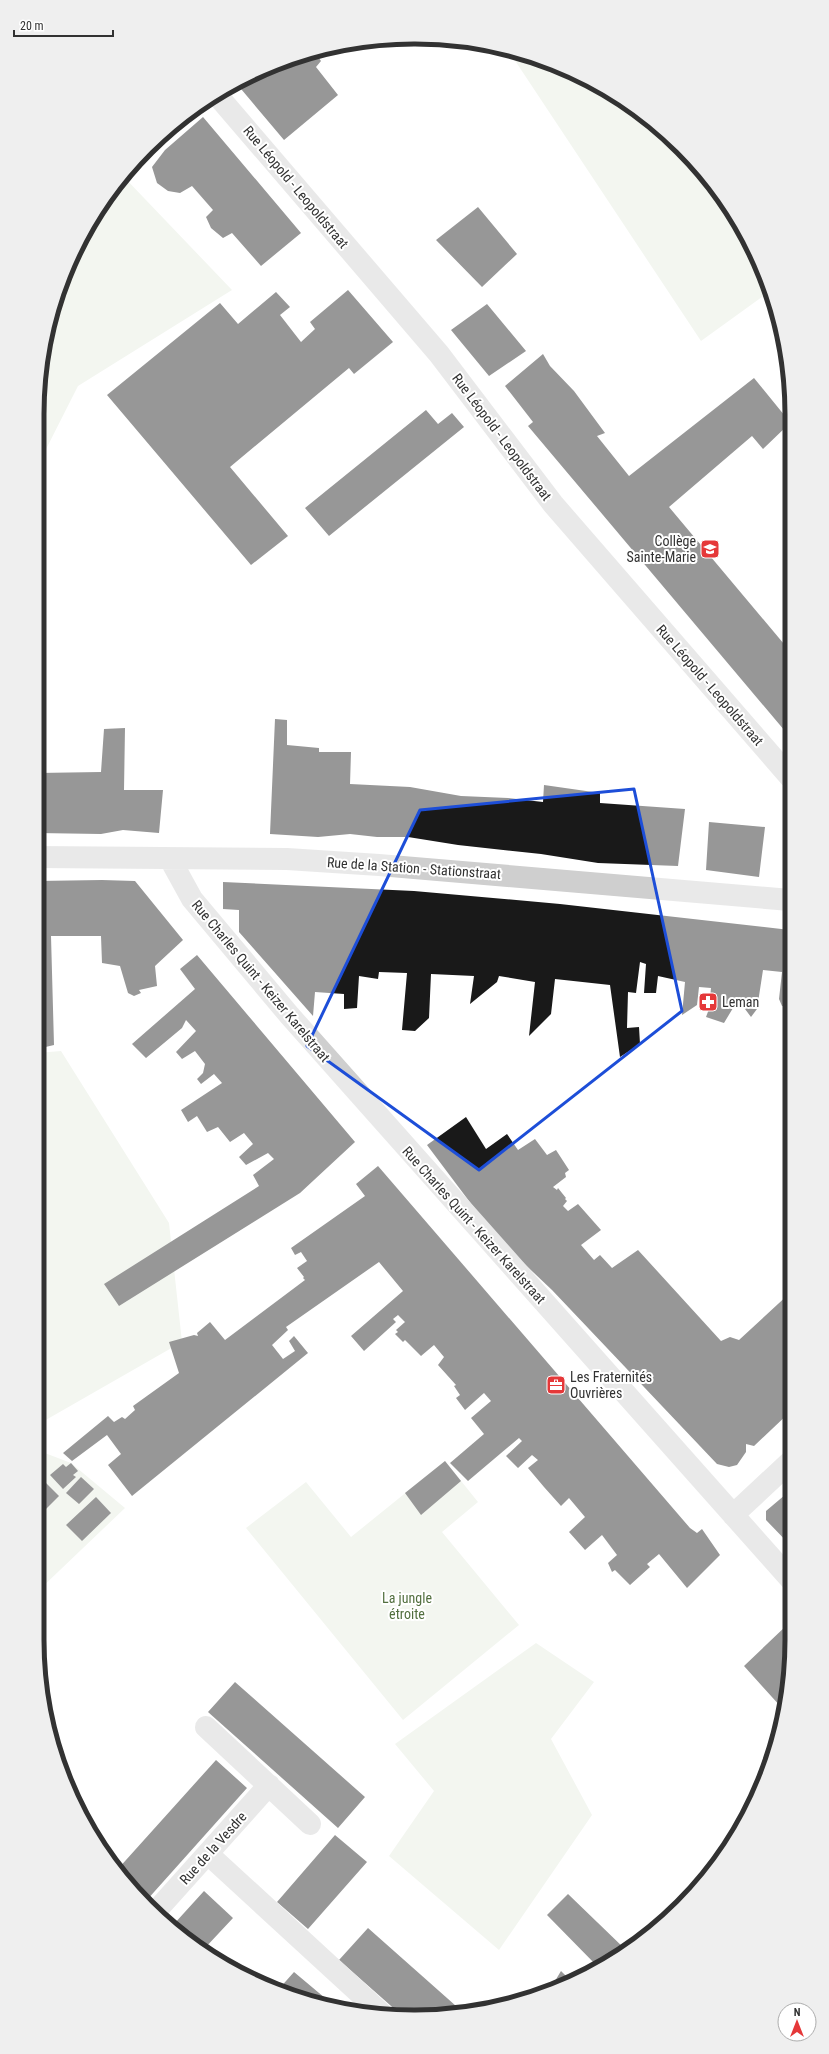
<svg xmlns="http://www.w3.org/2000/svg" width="829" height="2054" viewBox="0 0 829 2054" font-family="'Roboto Condensed',sans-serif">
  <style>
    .green { fill: #e4ebde }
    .building { fill: #191919 }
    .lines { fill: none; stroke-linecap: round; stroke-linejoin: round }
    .minor { stroke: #cfcfcf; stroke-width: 22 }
    .marked { fill: none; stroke: #1d4ed8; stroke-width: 3; stroke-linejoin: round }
    .labels { text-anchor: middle; stroke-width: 4; stroke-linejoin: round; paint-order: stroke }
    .street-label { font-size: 14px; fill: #323232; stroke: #fff }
    .poi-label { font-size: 14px; fill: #323232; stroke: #fff; text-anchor: start }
    .park-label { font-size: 14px; fill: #526f3f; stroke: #fff }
    .rim { fill: none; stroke: #323232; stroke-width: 5 }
  </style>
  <rect width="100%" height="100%" fill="#fff"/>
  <path class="green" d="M508 50 536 57 624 100 698 166 763 270 769 292 701 341Z
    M123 176 232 290 78 386 37 467V415L57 293 87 226Z
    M61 1051 169 1223 182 1342 37 1425V1053Z
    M37 1450 71 1463 125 1508 37 1592Z
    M445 1461 478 1502 442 1532 519 1625 403 1720 246 1528 306 1482 351 1537Z
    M536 1643 594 1682 551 1739 592 1815 499 1950 389 1856 434 1791 395 1744Z"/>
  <path class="building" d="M314 51 321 61 316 67 338 95 284 140 236 83 247 76Z
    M203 117 301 233 261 266 232 233 223 238 211 228 206 217 213 210 192 186 180 193 168 191 157 183 152 167 165 150Z
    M478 207 517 254 482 287 436 240Z
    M348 290 393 342 354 374 349 368 230 467 288 536 251 565 107 395 220 303 238 324 276 292 290 307 280 315 301 342 315 329 310 322Z
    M487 304 526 351 489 376 451 330Z
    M543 354 550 366 574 391 605 433 597 436 629 476 754 378 789 421V424L763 449 752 436 669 507 789 650 790 737 528 426 533 422 505 386Z
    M426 410 438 424 452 413 464 427 329 536 305 508Z
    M275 719 287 720V745L319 748V752H351L350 784 410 787 461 796 508 798 543 802 544 785 600 793V803L685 809 678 866 598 863 541 854 458 845 408 837H377L350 834 318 837 270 834Z
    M125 728 124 790H163L159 833 123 830 101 834 37 833V773L101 772 104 729Z
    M709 822 765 827 759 877 706 870Z
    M102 880 135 881 183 940 155 966 157 986 139 990 141 993 134 996 128 993 120 966 102 963 101 936H51L54 1045 37 1049V881Z
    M223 882 414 891 560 904 790 930V1008L782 1006 779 999 782 972 763 970 757 1009 751 1017 742 1005 736 1003 724 1023 706 1017 709 1009 711 988 699 987 697 1005 682 1015 685 982 658 976 656 993H644L646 964 640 962 636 993 628 992 627 1028 639 1027 640 1044 620 1057 610 985 555 979 551 1014 529 1036 535 982 499 976 497 982 470 1004 474 976 431 974 429 1018 415 1031 402 1030 407 973 379 972 378 979 359 976 357 1008 344 1009V994L315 992 313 1016 239 932V910L223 909Z
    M197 955 355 1142 300 1193 119 1306 104 1284 259 1186 253 1175 274 1159 268 1153 246 1165 239 1157 253 1144 244 1133 230 1142 218 1127 207 1132 197 1116 188 1122 181 1110 222 1083 214 1074 201 1084 197 1079 203 1073 205 1064 195 1051 182 1059 176 1052 196 1031 186 1020 182 1028 146 1058 132 1044 195 989 180 969Z
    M466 1117 486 1149 507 1134 518 1150 535 1139 547 1155 556 1150 569 1170 565 1173 566 1177 553 1187 557 1190 558 1188 566 1198 565 1199 567 1201 563 1206 568 1211 578 1204 601 1230 581 1245 594 1260 600 1255 612 1268 638 1250 721 1341 730 1337 739 1340 791 1292V1411L754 1446 746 1444V1452L737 1465 729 1467 717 1464 552 1290 496 1237 427 1145Z
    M378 1166 690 1528 697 1533 702 1529 720 1555 687 1588 659 1554 647 1564 650 1567 630 1585 615 1570 612 1572 608 1563 617 1555 602 1535 585 1550 569 1532 585 1517 569 1498 561 1506 544 1487 528 1468 538 1460 532 1455 518 1468 506 1456 522 1441 519 1438 468 1481 450 1463 484 1434 471 1418 491 1401 484 1393 465 1410 456 1398 460 1395 454 1386 456 1385 438 1365 444 1357 434 1345 421 1356 405 1340 403 1342 395 1334 398 1332 396 1330 405 1322 398 1315 393 1319 396 1322 364 1351 351 1336 403 1291 379 1262 286 1327 288 1330 272 1345 283 1359 295 1351 289 1341 294 1336 308 1353 132 1496 108 1465 121 1454 107 1435 72 1461 63 1453 108 1416 114 1422 122 1417 125 1419 135 1410 133 1406 179 1373 169 1342 194 1335 198 1336 197 1333 210 1322 225 1340 305 1280 303 1278 304 1277 297 1268 307 1261 301 1252 295 1255 291 1248 365 1196 356 1184Z
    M445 1461 461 1481 421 1515 405 1493Z
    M71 1463 78 1471 73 1475 76 1477 63 1489 50 1475 63 1464 66 1467Z
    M81 1477 94 1489 79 1504 66 1493Z
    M43 1480 59 1496 37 1518V1486Z
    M792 1489V1547L766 1520V1511Z
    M96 1497 111 1513 82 1541 66 1525Z
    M787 1625 792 1631V1640L781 1707 744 1666Z
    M235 1682 365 1797 338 1828 208 1712Z
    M216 1760 247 1788 146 1901 131 1888 117 1870Z
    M335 1835 367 1862 308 1929 277 1902Z
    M204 1891 233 1918 204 1949 174 1924Z
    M568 1894 626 1950 599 1968 547 1915Z
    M368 1928 456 2006 452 2011 399 2013 339 1960Z
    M561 1971 569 1979 552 1986Z
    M294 1972 325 1998 320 2003 293 1997 278 1990Z"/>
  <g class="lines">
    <path class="minor" d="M217 95 439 354 553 504 790 777
      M37 857 287 859 379 865 790 900
      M170 859 192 899 290 1016 792 1581
      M733 1515 792 1460
      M206 1727 310 1824
      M208 1854 381 2013
      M157 1910 269 1785"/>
  </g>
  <path d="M0 0H829V2054H0ZM634 789 682 1011 479 1170 307 1046 420 810Z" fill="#fff" fill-opacity=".55" fill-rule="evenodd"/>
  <path class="marked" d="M634 789 682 1011 479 1170 307 1046 420 810Z"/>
  <defs>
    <symbol id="school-square" viewBox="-11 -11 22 22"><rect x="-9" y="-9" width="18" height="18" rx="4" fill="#e53839" stroke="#fff"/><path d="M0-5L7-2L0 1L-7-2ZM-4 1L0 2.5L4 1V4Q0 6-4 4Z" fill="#fff"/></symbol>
    <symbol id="pharmacy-square" viewBox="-11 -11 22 22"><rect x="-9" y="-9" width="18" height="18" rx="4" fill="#e53839" stroke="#fff"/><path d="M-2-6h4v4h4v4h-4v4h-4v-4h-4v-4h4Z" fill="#fff"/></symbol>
    <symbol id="office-square" viewBox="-11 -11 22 22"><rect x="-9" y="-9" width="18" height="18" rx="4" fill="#e53839" stroke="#fff"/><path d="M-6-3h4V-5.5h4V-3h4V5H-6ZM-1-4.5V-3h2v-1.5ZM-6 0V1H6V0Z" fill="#fff"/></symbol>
  </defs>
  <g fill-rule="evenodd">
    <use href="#school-square" x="699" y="538" width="22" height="22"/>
    <use href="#pharmacy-square" x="697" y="991" width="22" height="22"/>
    <use href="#office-square" x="545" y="1374" width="22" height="22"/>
  </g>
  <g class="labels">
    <g class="street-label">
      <text transform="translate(296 187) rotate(50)" y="5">Rue Léopold - Leopoldstraat</text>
      <text transform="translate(502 437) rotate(53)" y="5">Rue Léopold - Leopoldstraat</text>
      <text transform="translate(710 685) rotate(49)" y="5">Rue Léopold - Leopoldstraat</text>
      <text transform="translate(414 868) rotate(4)" y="5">Rue de la Station - Stationstraat</text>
      <text transform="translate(261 981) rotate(50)" y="5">Rue Charles Quint - Keizer Karelstraat</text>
      <text transform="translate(474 1225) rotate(48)" y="5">Rue Charles Quint - Keizer Karelstraat</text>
      <text transform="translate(213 1848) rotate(-48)" y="5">Rue de la Vesdre</text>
    </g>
    <g class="poi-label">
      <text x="696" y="546" text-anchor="end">Collège<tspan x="696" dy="16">Sainte-Marie</tspan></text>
      <text x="722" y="1007">Leman</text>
      <text x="570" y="1382">Les Fraternités<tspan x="570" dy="16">Ouvrières</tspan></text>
    </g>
    <g class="park-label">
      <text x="407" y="1603">La jungle<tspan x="407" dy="16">étroite</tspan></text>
    </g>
  </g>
  <path d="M0 0H829V2054H0ZM414 44H415A370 370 0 0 1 785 414V1640A370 370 0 0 1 415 2010H414A370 370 0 0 1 44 1640V414A370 370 0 0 1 414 44Z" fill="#efefef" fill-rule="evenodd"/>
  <path class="rim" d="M414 44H415A370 370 0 0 1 785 414V1640A370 370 0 0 1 415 2010H414A370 370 0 0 1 44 1640V414A370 370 0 0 1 414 44Z"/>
  <g transform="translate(797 2022)"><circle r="19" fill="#ffffff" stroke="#adadad"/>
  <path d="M0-3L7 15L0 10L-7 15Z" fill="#e53839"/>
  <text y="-6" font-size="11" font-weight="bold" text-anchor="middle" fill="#323232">N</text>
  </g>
  <path d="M14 30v6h99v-6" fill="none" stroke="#323232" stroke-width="2"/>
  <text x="20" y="30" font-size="12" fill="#323232" stroke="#ffffff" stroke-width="3" paint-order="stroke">20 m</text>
</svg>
